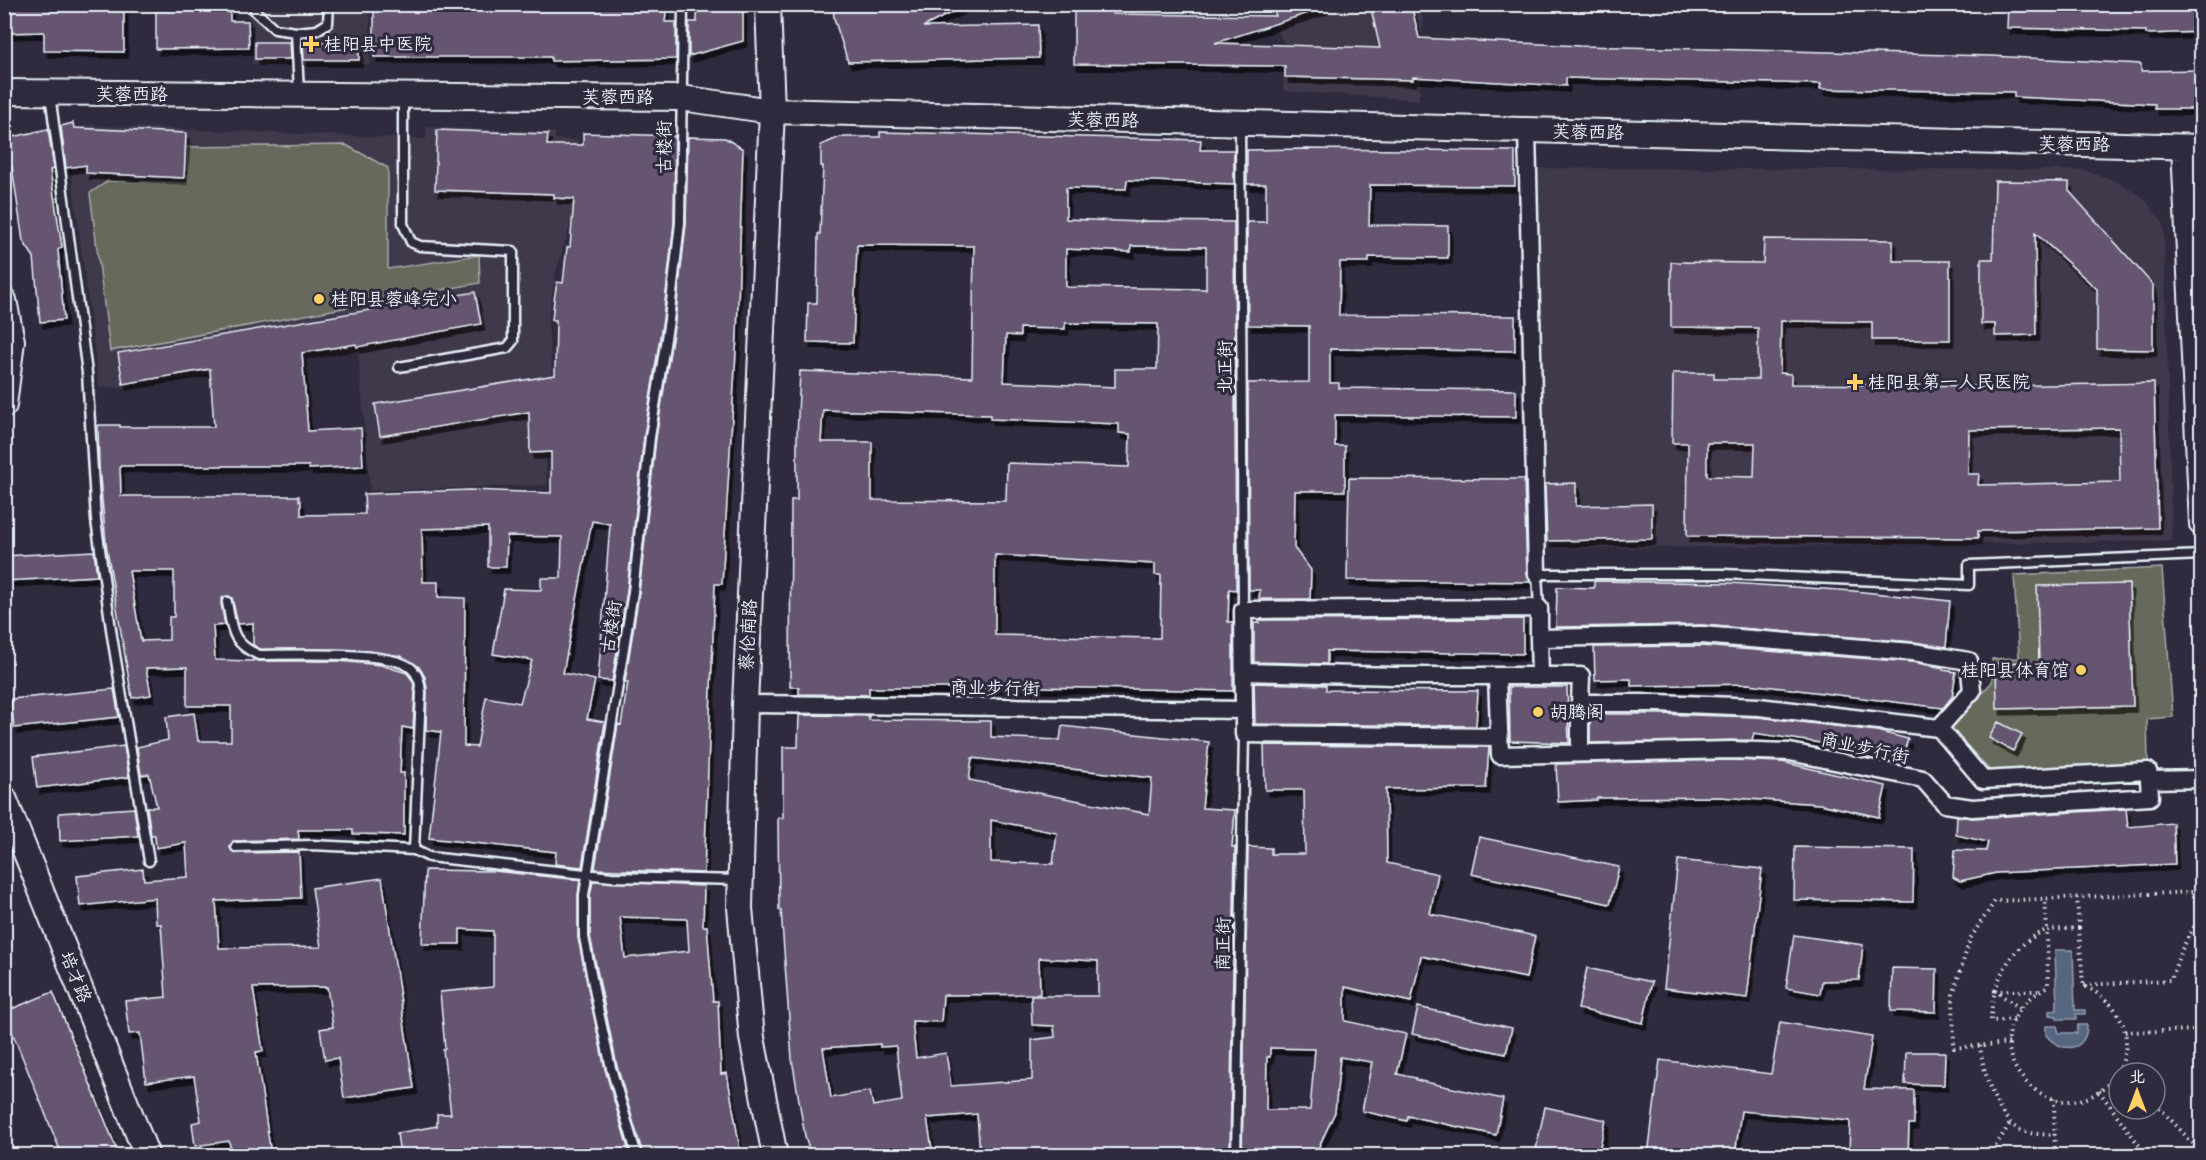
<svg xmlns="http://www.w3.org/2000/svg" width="2206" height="1160" viewBox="0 0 2206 1160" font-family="'Shantell Sans','LXGW WenKai TC',sans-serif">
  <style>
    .built { fill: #40374c }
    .green { fill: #66695b; stroke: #a7adaa; stroke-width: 1.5 }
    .water { fill: #576681; stroke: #919eb1; stroke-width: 1.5 }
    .building { fill: #66556f; stroke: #e8f1f8; stroke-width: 1.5; fill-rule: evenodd; filter: url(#shadow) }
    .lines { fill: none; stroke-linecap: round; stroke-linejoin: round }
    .lane-casing { stroke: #e8f1f8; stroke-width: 13 }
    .street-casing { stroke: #e8f1f8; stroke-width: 21 }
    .secondary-casing { stroke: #e8f1f8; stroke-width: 28 }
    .path { stroke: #e8f1f8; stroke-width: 4; stroke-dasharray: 1.5 4.5; stroke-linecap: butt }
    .lane { stroke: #2f2a3d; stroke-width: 8 }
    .street { stroke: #2f2a3d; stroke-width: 16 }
    .secondary { stroke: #2f2a3d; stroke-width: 24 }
    .poi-dot { fill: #ffd166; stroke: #2f2a3d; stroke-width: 2 }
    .labels { text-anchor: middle; stroke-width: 6; stroke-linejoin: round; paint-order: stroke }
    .poi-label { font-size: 18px; fill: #e8f1f8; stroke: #2f2a3d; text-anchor: start }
    .street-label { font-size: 18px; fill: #e8f1f8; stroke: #2f2a3d }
  </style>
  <defs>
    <filter id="shadow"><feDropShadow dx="3.5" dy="6" stdDeviation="0" flood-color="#0009"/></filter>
  </defs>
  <rect width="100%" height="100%" fill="#2f2a3d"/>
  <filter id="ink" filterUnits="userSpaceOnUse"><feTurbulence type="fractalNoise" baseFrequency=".0167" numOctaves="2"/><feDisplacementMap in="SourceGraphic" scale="12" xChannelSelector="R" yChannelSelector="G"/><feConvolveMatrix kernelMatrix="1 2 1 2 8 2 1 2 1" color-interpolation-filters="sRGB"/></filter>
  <g filter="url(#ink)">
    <path class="built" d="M243 5H370V64H252L254 25 247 15 246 6Z
      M1263 5H1420L1423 21 1419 100 1283 91 1285 45Z
      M84 125 426 139V127L555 132V139L578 140 576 205 555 276 548 322 555 406 552 458 546 460 547 485 370 491 358 351 123 388 99 387 71 171 82 170Z
      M1538 168 2086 170 2118 182 2143 197 2164 224 2172 541 1545 549Z"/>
    <path class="green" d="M346 145 388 168V269L479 255 480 283 110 351 90 193 108 181 188 183 187 147Z
      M2162 568 2173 717 2147 719 2148 763 1993 774 1950 727 1992 682V659L2019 658 2014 575Z"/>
    <path class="water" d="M2055 950H2073L2075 1010H2085V1014H2076V1019H2057V1016L2049 1015V1011L2057 1010Z
      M2078 1025H2087C2087 1052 2061 1054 2046 1035V1026H2057L2059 1033H2077Z"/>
    <path class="building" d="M4 4H124V52L44 51V32L4 33Z
      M156 4H230V21H248L249 48 156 49Z
      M374 4H667L665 22H676V59L551 61V57H374Z
      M697 4H743V41L689 56V22H697Z
      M833 4H862V9L962 7 923 27 1038 25 1039 58 848 62 834 18Z
      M1074 4H1114L1113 14 1276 16 1272 4H1324V8L1215 43 1380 48 1370 4H1411L1419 38 1580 46 1992 56 2141 64V71L2202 70V109H2155V104L2014 97V92L1820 89 1821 84 1566 78V86L1413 77V80L1285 77V66L1074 64Z
      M2008 4H2202V32L2146 34V31L2007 28Z
      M255 42H290L291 59H255Z
      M303 42H359V60H304Z
      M73 123 74 128 186 133 184 178 86 173V165L66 168 61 126Z
      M48 129 54 169 50 170 62 247 58 250 64 320 40 322 34 257 23 241 12 167 4 168V139Z
      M437 130 548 134 547 145H583V133L675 136 674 223 663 319 644 436 627 591 612 681 598 680 610 524 592 521 563 673 595 680 587 719 605 722 582 867 555 864 556 852 429 838 441 732 426 730 427 688 425 677 419 667 401 656 362 650 260 649 253 645V623L238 624 232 598 229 596 223 597 221 603 225 625 213 626 215 660 253 661V659L259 661H338L381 665 407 673 413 681 415 693 413 729 402 727 400 773H404V835L353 834V830H298L299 839 233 841 230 848 236 853 299 852 301 898 216 901 219 948 321 947 312 888 382 878 414 1088 344 1098 338 1058 325 1060 320 1029 333 1027 327 987 253 988 263 1051 256 1052 271 1155H232L229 1141 195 1146 192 1123 201 1121 194 1076 146 1082 140 1033 129 1034 125 1001 166 997 161 924H156L155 898 80 906 77 876 143 869 144 880 188 877 186 843 156 848 155 835H151L147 807H157L149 774 141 775 137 747 168 740 166 717 194 713 198 741H231V706H187V667L146 668 151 695 132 698 106 543 99 467 98 425H120V427H214L210 369 123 384 118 353 475 292 481 324 357 347 356 344 302 353 308 431 361 428 363 466 309 469V466H120L121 496H299V501H301V515L365 514 364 494 469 490 551 493V452L530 453 529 412 380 436 375 404 555 375 556 320H552L554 300 557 282 563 283 567 247H570L574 199 554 198V194L435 190ZM488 527V567H506L507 536 562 537 561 578H541V590L504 589 493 654 532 660 520 703 486 697 477 747 464 746 465 598 438 597V582H423L422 529ZM129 571H174V617H169V640L141 641Z
      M880 132 1201 140 1200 150H1234V184L1127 180 1126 189 1066 188V219L1141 222V221L1234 222 1236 590 1229 589 1228 622H1233V691L995 686V688H869V695L799 694V687H790L791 500H797V436L800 371 972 377 974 246 857 245 853 343 807 342 808 303H817L818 234H820L823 166H821V145L840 137H880ZM1131 246 1206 247V289L1066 287V249L1131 252ZM1065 323 1158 324 1157 369H1115V387L1004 382 1006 335 1020 336V328L1065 329ZM823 410 990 415V419L1119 424V433L1130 434 1129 467 1007 463 1006 501 872 500V442H821ZM995 555 1155 564V575H1161L1160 638 995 635Z
      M688 137 725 138 743 149 737 335 722 584H715L704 873 595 869 618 724 621 725 628 682H625L639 593 656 438 675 321 686 224Z
      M1304 149 1515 151V186L1370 185 1369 225 1448 226V258L1369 257V262H1340L1339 315 1515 316V351L1330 349V383H1339V388L1516 390V417L1335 415V446H1345V491H1295L1294 548 1311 570 1310 599H1259L1260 590H1249L1248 383 1309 382V326L1248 325 1247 222H1266V184H1247V150Z
      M1995 181 2069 182V191L2153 285V350L2097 349V289L2035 233 2036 335 1995 336V324H1981V259H1993Z
      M1764 239 1893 240V261H1950V340H1872V322L1781 321 1780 373 1791 374V384L1992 386 2154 383 2158 528 1978 531V538L1687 536 1688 443H1672L1673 373H1714V379H1758V328L1671 327V262L1763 263ZM2119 428 2120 482 1978 485 1979 474H1968L1969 430ZM1707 443H1755L1754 477 1707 476Z
      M1349 478 1524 479 1527 574 1530 582 1347 580Z
      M1576 483V506L1652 504V539L1547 541 1545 484Z
      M94 551 97 576 4 581V556Z
      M1594 581 1730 583 1854 591 1950 601 1946 647 1914 642 1702 625 1556 627 1557 587 1594 588Z
      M2129 584 2133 706 1997 709 1996 663 2039 662 2037 586Z
      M1523 619V654L1327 651V664L1254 662V623H1259V620Z
      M1701 646 1912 662 1943 668V670L1956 672 1952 697 1943 708 1749 684 1631 686V679L1595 680 1594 647Z
      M1254 683 1326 685V690L1478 691 1476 726 1255 724Z
      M1509 687H1567L1569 743 1510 741Z
      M114 689 119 717 14 728 11 699Z
      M1590 714H1658L1758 717 1877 731 1908 739 1902 759 1867 750 1754 733 1752 740 1590 743Z
      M799 715 869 716V720L991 721V737L1060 740 1062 726 1209 742 1202 808 1235 810 1232 847H1235L1230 1155H1182L1150 1152V1155H980L977 1114 927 1118 933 1155H811L805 1136 792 1059 781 910H779L778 818H783V747H798ZM972 758 1152 778 1149 814 969 780ZM991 820 1057 833 1053 864 991 862ZM1039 958 1098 961V996H1031L1032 1025 1054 1026 1055 1037 1032 1040V1080L951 1086 946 1053 916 1058 912 1021 941 1022 943 995 1040 994ZM880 1044V1047L896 1046 902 1101 873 1106 870 1091 831 1098 823 1048Z
      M1998 722 2022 734 2013 751 1989 738Z
      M1264 745 1489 747 1486 788 1386 789 1387 863 1438 874 1430 914 1535 936 1526 978 1421 956 1411 1002 1345 987V1021L1406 1034 1397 1074 1416 1078V1080L1503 1099 1496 1135 1408 1116 1407 1121 1362 1111 1372 1062 1340 1057 1335 1112 1315 1155H1242L1248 847 1271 848V854H1305L1304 790H1265ZM1270 1048 1315 1049 1310 1110H1266L1267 1057H1270Z
      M124 746 129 777 37 788 33 757Z
      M1731 760 1782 762 1886 786 1879 817 1820 804 1720 797 1597 798V800L1558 802 1556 764Z
      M134 808 138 836 60 841 59 813Z
      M2126 809 2128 827 2173 823 2175 864 1996 873 1960 881 1953 877 1955 850 1986 851 1988 842 1956 835 1957 816 1973 818Z
      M1479 837 1619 867 1610 904 1471 874Z
      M1795 847 1914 849 1913 902 1794 900Z
      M1678 860 1762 869 1747 998 1664 988Z
      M425 870 494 871 580 880 578 895V938L605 1069 630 1155H400L397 1133 437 1126V1114H451L443 1050 445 1049 440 992 493 987V931L460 929V944H422Z
      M593 881 704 886 703 926H707L713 1001H718L721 1074 727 1073 741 1155H643L617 1066 590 936V896ZM620 917 687 919 689 951 625 958Z
      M1794 935 1863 945 1859 980 1822 981 1820 994 1786 988Z
      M1587 968 1652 982 1643 1023 1578 1009Z
      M1892 968 1937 969 1936 1012 1891 1011Z
      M53 992 119 1155H62L4 1012Z
      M1418 1007 1512 1028 1506 1054 1412 1034Z
      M1780 1022 1872 1037 1864 1089 1914 1090V1124H1909L1908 1155H1849L1850 1121 1741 1111 1735 1155H1648L1660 1060 1771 1074Z
      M1906 1052H1945L1944 1085 1905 1084Z
      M1545 1107 1606 1120 1598 1155H1567L1536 1149Z"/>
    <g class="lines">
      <defs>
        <path id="lane" d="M254 4 255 11 275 29 296 32 299 92
          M296 32 317 30 328 23 329 4
          M50 94 87 373 96 520 112 636 149 861
          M1240 125 1243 610
          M399 367 507 348 513 341V251L420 246 411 242 403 224V96
          M227 602C232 629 231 643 259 655 291 655 388 650 411 668 419 675 420 683 421 693L414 850
          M1539 608 1537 574H1723L1969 585V565L2202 555
          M236 847 312 845 414 850 429 857 612 877 740 880
          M637 1156 611 1068 595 994 584 937V895L633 592 650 437 669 320 680 223 683 4
          M1236 1156 1244 734"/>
        <path id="street" d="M1527 130 1537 574
          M1539 638 1540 675
          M1244 672 1394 676H1581L1580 703H1658L1759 707 1939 728 1983 780 2148 771 2149 780 2202 779
          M1497 676 1500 755 1731 750 1790 752 1923 779 1945 804 1972 808 2150 797 2149 780
          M1580 703V753
          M745 704 1244 710V734L1499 737
          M1244 710 1243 610 1539 608V638L1701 635 1913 652 1969 661 1972 691 1939 728"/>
        <path id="secondary" d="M768 4 772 111 745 704 740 908 752 1038 775 1156
          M4 92 681 98 772 111 2202 147
          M2184 147 2202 524
          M4 300 12 341 4 405
          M4 798 147 1156"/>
      </defs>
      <use href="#lane" class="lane-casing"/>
      <use href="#street" class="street-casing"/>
      <use href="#secondary" class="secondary-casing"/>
      <path class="path" d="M2077 897 2079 928
        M2079 928 2083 985C2106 997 2124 1012 2126 1040 2126 1056 2121 1070 2110 1082 2053 1144 1953 1040 2048 986L2047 930Z
        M2084 985 2171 980 2180 953 2198 919
        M2020 1008 1995 991H2038
        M2014 1019 1991 1021C1991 983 2011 943 2047 930L2045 899
        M2125 1032 2202 1030
        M2009 1043 1954 1048 1953 995 1970 939 1995 901 2193 892 2198 918 2202 980
        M1980 1045C1982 1069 1996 1116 2018 1129 2029 1135 2043 1134 2055 1135
        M2121 1066 2127 1073
        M2099 1091 2147 1156
        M2054 1098 2055 1156
        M2155 1103 2202 1153
        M1989 1156 2011 1122"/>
      <use href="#lane" class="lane"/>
      <use href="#street" class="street"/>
      <use href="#secondary" class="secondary"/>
    </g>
  </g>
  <g class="poi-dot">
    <path d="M308 35h6v6h6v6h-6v6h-6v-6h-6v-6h6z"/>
    <circle cx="319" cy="299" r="6"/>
    <path d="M1852 373h6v6h6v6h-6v6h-6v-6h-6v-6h6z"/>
    <circle cx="2081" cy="670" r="6"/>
    <circle cx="1538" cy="712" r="6"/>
  </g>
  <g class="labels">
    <g class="poi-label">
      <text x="324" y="50">桂阳县中医院</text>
      <text x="331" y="305">桂阳县蓉峰完小</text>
      <text x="1868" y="388">桂阳县第一人民医院</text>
      <text x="2069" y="676" text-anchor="end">桂阳县体育馆</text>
      <text x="1550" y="718">胡腾阁</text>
    </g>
    <g class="street-label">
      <text x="132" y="100">芙蓉西路</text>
      <text x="618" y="103">芙蓉西路</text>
      <text transform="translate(1103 120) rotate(1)" y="6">芙蓉西路</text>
      <text transform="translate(1588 132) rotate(1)" y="6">芙蓉西路</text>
      <text transform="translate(2074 144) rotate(1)" y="6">芙蓉西路</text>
      <text transform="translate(664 147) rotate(-90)" y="6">古楼街</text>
      <text transform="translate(1225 367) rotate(-90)" y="6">北正街</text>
      <text transform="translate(611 627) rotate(-81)" y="6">古楼街</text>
      <text transform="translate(748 635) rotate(-87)" y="6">蔡伦南路</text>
      <text transform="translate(995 688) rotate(1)" y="6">商业步行街</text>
      <text transform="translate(1865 748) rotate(12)" y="6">商业步行街</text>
      <text transform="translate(1223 944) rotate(-89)" y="6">南正街</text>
      <text transform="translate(76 977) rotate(68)" y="6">培才路</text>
    </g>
  </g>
  <rect width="2206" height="1160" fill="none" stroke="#2f2a3d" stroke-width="24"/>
  <rect x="12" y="12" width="2182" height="1136" fill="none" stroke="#e8f1f8" stroke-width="2" filter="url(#ink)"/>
  <g transform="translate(2137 1091)"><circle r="28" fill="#2f2a3d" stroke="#797a88" stroke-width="1.5"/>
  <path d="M0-4.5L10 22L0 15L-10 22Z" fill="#ffd166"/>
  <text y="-9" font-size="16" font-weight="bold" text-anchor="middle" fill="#e8f1f8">北</text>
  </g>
</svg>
